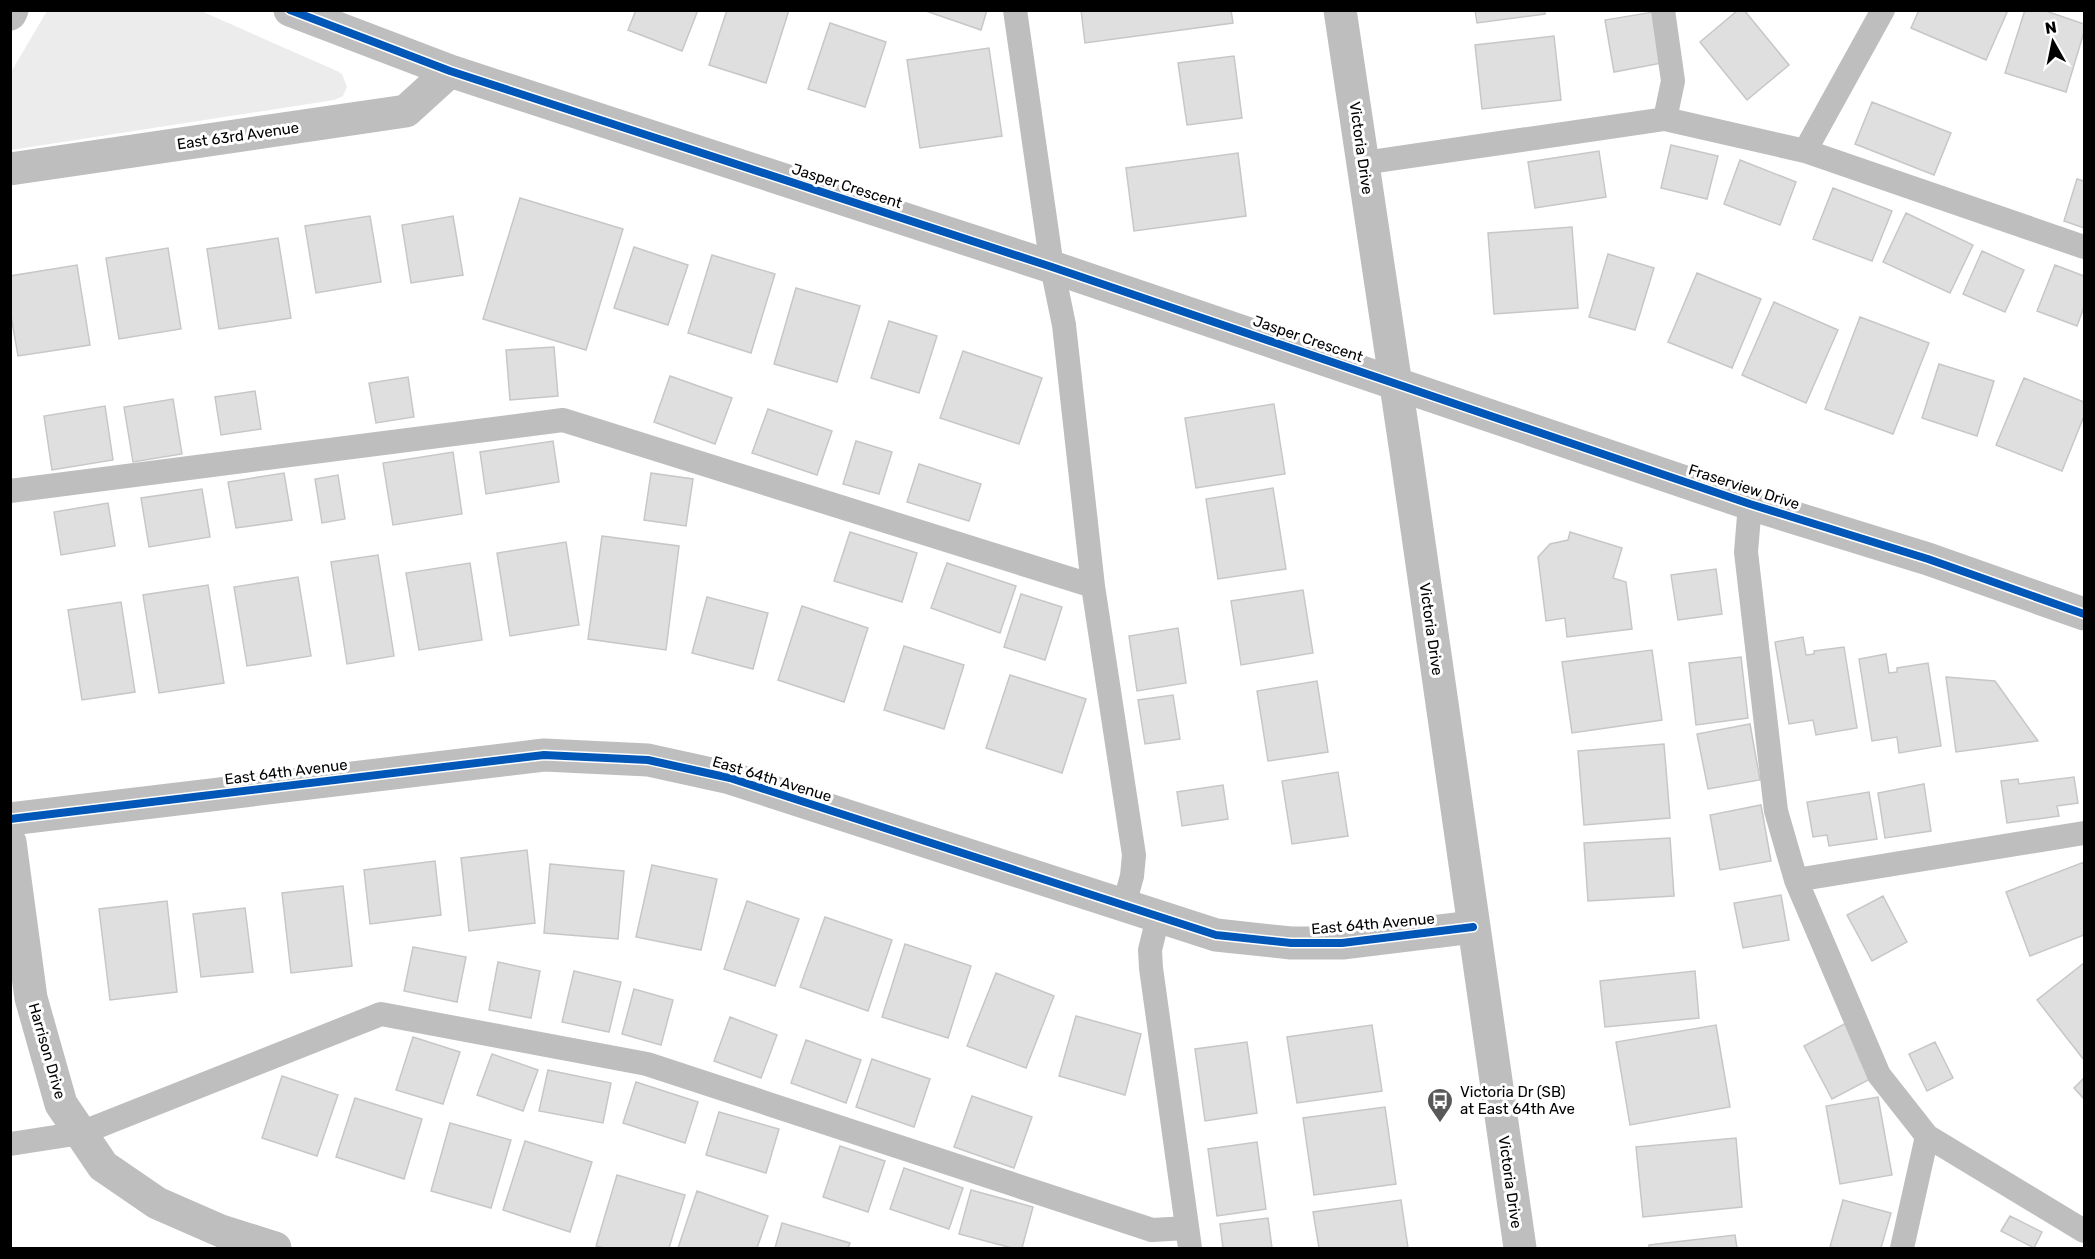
<svg xmlns="http://www.w3.org/2000/svg" width="2095" height="1259" viewBox="0 0 2095 1259" font-family="Rubik,sans-serif">
  <style>
    .green { fill: #ececec }
    .building { fill: #dfdfdf; stroke: #c7c7c7; stroke-width: 1.5 }
    .lines { fill: none; stroke-linecap: round; stroke-linejoin: round }
    .service { stroke: #bebebe; stroke-width: 24 }
    .minor { stroke: #bebebe; stroke-width: 33 }
    .tertiary { stroke: #bebebe; stroke-width: 33 }
    .cycleway-casing { stroke: #fff; stroke-width: 11 }
    .cycleway { stroke: #0057b8; stroke-width: 8 }
    .labels { text-anchor: middle; stroke-width: 6; stroke-linejoin: round; paint-order: stroke }
    .street-label { font-size: 15px; fill: #000; stroke: #fff }
    .poi-label { font-size: 15px; fill: #000; stroke: #fff; text-anchor: start }
  </style>
  <rect width="100%" height="100%" fill="#fff"/>
  <path class="green" d="M47 11H201L337 71 342 74 347 87 343 96 334 100 11 150V72Z"/>
  <path class="building" d="M636 10H698L682 51 628 30Z
    M727 10H789L766 83 709 65Z
    M923 10H987L981 30Z
    M1081 10H1231L1233 23 1085 43Z
    M1475 10H1545V14L1477 23Z
    M1738 10H1744L1789 65 1747 100 1700 42Z
    M1919 10H2008L1986 60 1911 28Z
    M2025 10H2043L2084 24V32L2066 92 2005 73Z
    M1653 12 1662 63 1614 72 1605 20Z
    M830 23 886 42 865 107 808 89Z
    M1554 36 1561 100 1482 109 1475 45Z
    M989 48 1002 136 920 148 907 60Z
    M1234 56 1242 118 1187 125 1178 63Z
    M1872 102 1951 133 1934 175 1855 144Z
    M1671 145 1718 156 1707 199 1661 188Z
    M1599 151 1606 197 1535 208 1528 162Z
    M1238 153 1246 216 1134 231 1126 168Z
    M1740 160 1796 182 1780 225 1724 204Z
    M2077 179 2084 181V228L2064 221Z
    M1833 188 1892 211 1872 261 1813 239Z
    M520 198 623 229 586 350 483 319Z
    M1906 213 1973 245 1950 293 1883 262Z
    M370 216 381 282 316 293 305 226Z
    M453 216 463 275 411 283 402 225Z
    M1572 227 1578 308 1494 314 1488 233Z
    M278 238 291 318 219 329 207 249Z
    M634 247 688 265 668 325 614 308Z
    M168 248 181 329 119 339 106 258Z
    M1982 251 2024 270 2005 312 1963 294Z
    M1608 254 1654 268 1635 330 1589 317Z
    M712 255 775 274 751 353 688 333Z
    M77 265 90 345 18 356 10 310V276Z
    M2055 265 2084 276V307L2077 326 2037 311Z
    M1697 273 1761 299 1732 368 1668 342Z
    M796 288 860 306 837 382 774 364Z
    M1774 302 1838 330 1806 403 1742 375Z
    M1860 317 1929 343 1893 434 1825 409Z
    M889 321 937 336 919 393 871 378Z
    M554 347 558 396 510 400 506 350Z
    M963 351 1042 378 1019 444 940 418Z
    M1939 364 1994 381 1977 436 1922 418Z
    M670 376 732 398 715 444 654 422Z
    M408 377 414 417 376 423 369 383Z
    M2024 378 2084 402V416L2062 471 1996 445Z
    M255 391 261 429 221 435 215 397Z
    M173 399 182 454 133 462 124 407Z
    M1274 404 1285 474 1196 488 1185 418Z
    M105 406 113 460 52 470 44 416Z
    M768 409 832 431 817 475 752 453Z
    M553 441 559 482 486 494 480 452Z
    M856 441 892 452 879 494 843 484Z
    M453 452 462 514 393 525 383 463Z
    M919 464 981 484 969 521 907 502Z
    M284 473 292 520 236 528 228 482Z
    M651 473 693 479 686 526 644 520Z
    M338 475 345 519 322 523 315 479Z
    M1273 488 1286 569 1218 579 1206 499Z
    M202 489 210 537 149 547 141 498Z
    M108 503 115 546 61 555 54 512Z
    M850 532 917 553 902 602 834 581Z
    M1570 532 1622 548 1613 578 1626 582 1632 629 1567 637 1565 618 1546 621 1538 557 1550 544 1568 540Z
    M602 536 679 546 666 650 588 639Z
    M566 542 579 625 510 636 497 553Z
    M378 555 394 656 347 664 331 562Z
    M470 563 482 640 419 650 406 573Z
    M947 563 1016 586 1000 633 931 608Z
    M1716 569 1722 614 1678 620 1671 575Z
    M298 577 311 656 247 666 234 587Z
    M208 585 224 683 159 693 143 595Z
    M1303 590 1313 653 1241 665 1231 601Z
    M1021 594 1062 607 1045 660 1004 647Z
    M707 597 768 613 753 669 692 653Z
    M121 602 135 692 82 700 68 610Z
    M802 606 868 628 844 702 778 680Z
    M1178 628 1186 683 1137 691 1129 636Z
    M1803 637 1806 655 1814 654V651L1844 647 1857 728 1816 735 1813 720 1789 724 1775 642Z
    M904 646 964 665 944 729 884 710Z
    M1652 650 1662 720 1572 733 1562 662Z
    M1886 654 1889 673 1897 672V668L1928 663 1941 746 1899 753 1897 737 1872 741 1859 659Z
    M1741 657 1748 718 1696 725 1689 663Z
    M1010 675 1086 699 1062 773 986 748Z
    M1946 677 1995 681 2038 741 1956 752Z
    M1317 681 1328 752 1268 761 1257 691Z
    M1173 695 1180 739 1145 744 1138 700Z
    M1750 724 1760 780 1708 789 1697 734Z
    M1664 744 1670 818 1584 825 1578 751Z
    M1338 772 1348 836 1292 844 1282 781Z
    M2074 777 2078 803 2057 806 2059 816 2007 823 2001 781 2018 779 2019 784Z
    M1924 784 1931 831 1885 838 1878 793Z
    M1223 785 1228 819 1182 826 1177 792Z
    M1869 792 1877 839 1829 846 1827 835 1813 837 1807 802Z
    M1761 805 1771 861 1720 870 1710 815Z
    M1670 838 1674 896 1588 901 1584 843Z
    M527 850 535 923 469 931 461 858Z
    M435 861 441 915 370 924 364 870Z
    M2084 862V935L2030 956 2006 892Z
    M550 864 624 871 618 939 544 933Z
    M652 865 717 879 701 950 636 937Z
    M343 886 352 966 291 973 282 893Z
    M1781 895 1789 940 1743 948 1734 903Z
    M1883 896 1907 942 1872 961 1847 915Z
    M167 901 177 992 110 1000 99 909Z
    M747 901 799 919 775 986 724 969Z
    M245 908 253 972 201 977 193 914Z
    M825 917 892 940 868 1011 800 987Z
    M905 944 971 966 948 1038 882 1017Z
    M413 947 466 957 457 1002 404 991Z
    M498 962 540 971 531 1018 489 1010Z
    M2084 963V1060L2037 1000Z
    M574 971 621 982 609 1032 562 1022Z
    M1695 971 1699 1018 1605 1027 1600 981Z
    M996 973 1054 996 1026 1068 967 1046Z
    M634 989 673 1000 661 1045 622 1034Z
    M1076 1016 1141 1034 1125 1095 1059 1076Z
    M730 1017 777 1035 761 1078 714 1061Z
    M1846 1023 1874 1077 1832 1099 1804 1046Z
    M1372 1025 1382 1091 1297 1103 1287 1037Z
    M1716 1025 1730 1107 1630 1125 1616 1042Z
    M413 1037 460 1052 443 1104 396 1090Z
    M806 1040 861 1060 846 1103 791 1083Z
    M1247 1042 1257 1113 1205 1121 1195 1049Z
    M1935 1042 1953 1078 1927 1091 1909 1054Z
    M492 1054 538 1070 523 1111 477 1095Z
    M872 1059 930 1079 914 1127 856 1107Z
    M548 1070 611 1083 603 1123 539 1111Z
    M282 1076 338 1095 317 1156 262 1138Z
    M2084 1078V1099L2074 1088Z
    M636 1082 698 1102 685 1143 623 1123Z
    M972 1096 1032 1117 1014 1168 954 1147Z
    M1878 1097 1892 1175 1840 1184 1826 1106Z
    M355 1098 422 1119 404 1179 336 1157Z
    M1385 1107 1396 1184 1314 1195 1303 1118Z
    M719 1112 779 1129 766 1173 706 1155Z
    M450 1123 511 1140 491 1208 431 1191Z
    M1736 1138 1742 1207 1643 1217 1636 1147Z
    M525 1141 592 1162 570 1232 503 1210Z
    M1257 1142 1266 1209 1217 1216 1208 1149Z
    M840 1146 885 1161 868 1212 823 1197Z
    M904 1168 963 1188 949 1229 890 1209Z
    M617 1175 685 1195 669 1248H605L596 1246Z
    M971 1190 1033 1207 1022 1248H1012L959 1234Z
    M697 1191 768 1216 757 1248H678Z
    M1401 1200 1408 1248H1319L1313 1212Z
    M1843 1200 1891 1213 1881 1248H1837L1830 1247Z
    M2010 1216 2042 1232 2034 1248 2001 1231Z
    M1268 1218 1272 1248H1223L1220 1224Z
    M782 1223 850 1243 848 1248H775Z
    M1735 1235 1737 1248H1649V1245Z"/>
  <g class="lines">
    <path class="service" d="M1015 10 1052 267 1064 325 1093 586 1134 855 1132 876 1124 905
      M1663 10 1673 81 1665 119
      M1805 151 1883 10
      M1363 163 1665 119 1805 151 2084 247
      M10 491 563 420 1093 586
      M1750 504 1746 552 1776 811 1796 880 1879 1075 1927 1136 2084 1231
      M1796 880 2084 833
      M1158 917 1150 950 1151 968 1190 1248
      M10 1144 81 1133 381 1014 647 1064 1152 1230 1187 1228
      M1902 1248 1927 1136"/>
    <path class="minor" d="M290 10 450 71 1052 267 1750 504 1928 559 2084 614
      M10 14 12 10
      M10 169 406 111 450 71
      M10 819 544 755 648 760 730 778 1216 935 1291 943H1342L1473 927
      M10 842 31 998 61 1104 103 1166 157 1203 221 1231 275 1248"/>
    <path class="tertiary" d="M1340 10 1407 459 1520 1248"/>
    <defs>
      <path id="cycleway" d="M290 10 450 71 1052 267 1750 504 1928 559 2084 614
        M10 819 544 755 648 760 730 778 1216 935 1291 943H1342L1473 927"/>
    </defs>
    <use href="#cycleway" class="cycleway-casing"/>
    <use href="#cycleway" class="cycleway"/>
  </g>
  <defs>
    <symbol id="bus-pin" viewBox="-11 -11 22 30"><path d="M0 17L-7.5 6A9.5 9.5 0 1 1 7.5 6Z" fill="#595959" stroke="#fff"/><path d="M-5-6H5V4H4V6H2V4H-2V6H-4V4H-5ZM-3.5-4V0h7V-4ZM-3.5 1.2v1.5H-2V1.2ZM2 1.2v1.5H3.5V1.2Z" fill="#fff"/></symbol>
  </defs>
  <g fill-rule="evenodd">
    <use href="#bus-pin" x="1425" y="1086" width="30" height="40"/>
  </g>
  <g class="labels">
    <g class="street-label">
      <text transform="translate(238 136) rotate(-8)" y="5">East 63rd Avenue</text>
      <text transform="translate(1361 148) rotate(82)" y="5">Victoria Drive</text>
      <text transform="translate(847 186) rotate(18)" y="5">Jasper Crescent</text>
      <text transform="translate(1308 339) rotate(19)" y="5">Jasper Crescent</text>
      <text transform="translate(1744 487) rotate(18)" y="5">Fraserview Drive</text>
      <text transform="translate(1431 629) rotate(82)" y="5">Victoria Drive</text>
      <text transform="translate(286 772) rotate(-7)" y="5">East 64th Avenue</text>
      <text transform="translate(772 779) rotate(17)" y="5">East 64th Avenue</text>
      <text transform="translate(1373 924) rotate(-5)" y="5">East 64th Avenue</text>
      <text transform="translate(47 1051) rotate(74)" y="5">Harrison Drive</text>
      <text transform="translate(1510 1182) rotate(82)" y="5">Victoria Drive</text>
    </g>
    <g class="poi-label">
      <text x="1460" y="1097">Victoria Dr (SB)<tspan x="1460" dy="17">at East 64th Ave</tspan></text>
    </g>
  </g>
  <rect width="2095" height="1259" fill="none" stroke="#000000" stroke-width="24"/>
  <g transform="translate(2053 42) rotate(351)" stroke="#ffffff" stroke-width="4.5" paint-order="stroke">
  <path d="M0-4.5L10 22L0 15L-10 22Z" fill="#000000"/>
  <text y="-9" font-size="16" font-weight="bold" text-anchor="middle" fill="#000000">N</text>
  </g>
</svg>
